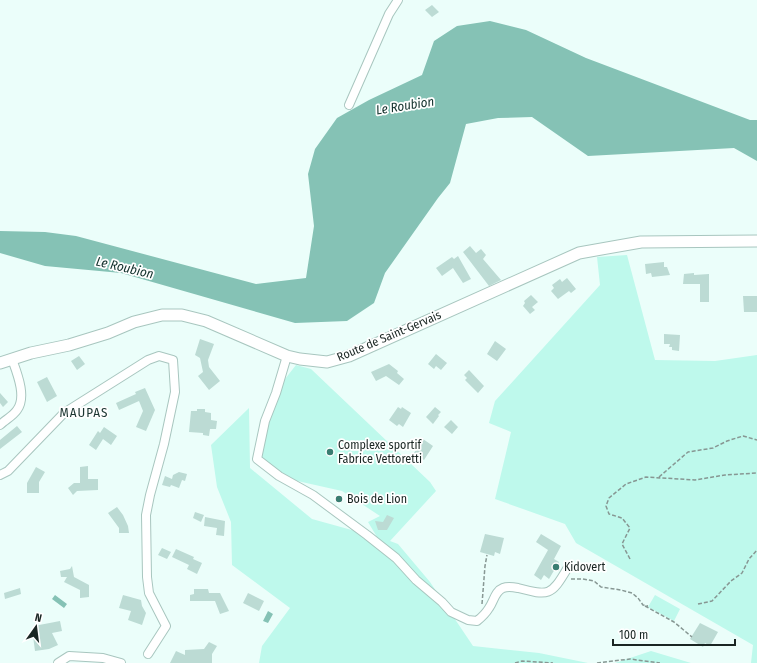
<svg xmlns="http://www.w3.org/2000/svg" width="757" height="663" viewBox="0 0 757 663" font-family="'Fira Sans Condensed',sans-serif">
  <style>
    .green { fill: #bef9ec }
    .water { fill: #85c2b5 }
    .building { fill: #bcdbd4 }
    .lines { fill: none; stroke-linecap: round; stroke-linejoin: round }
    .street-casing { stroke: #a8c6bf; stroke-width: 10 }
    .secondary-casing { stroke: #a8c6bf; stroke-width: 13 }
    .path { stroke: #879793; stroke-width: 1.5; stroke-dasharray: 4 2; stroke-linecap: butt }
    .street { stroke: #fff; stroke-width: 8 }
    .secondary { stroke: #fff; stroke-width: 11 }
    .poi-dot { fill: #397d71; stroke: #fff; stroke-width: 1.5 }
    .labels { text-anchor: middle; stroke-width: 3.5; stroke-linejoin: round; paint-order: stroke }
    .street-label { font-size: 12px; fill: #1a2623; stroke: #fff }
    .poi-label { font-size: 12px; fill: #1a2623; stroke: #fff; text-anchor: start }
    .water-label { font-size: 13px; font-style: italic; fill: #102f2a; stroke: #fff }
    .neighbourhood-label { font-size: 13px; letter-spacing: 1px; fill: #1b3530; stroke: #fff }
  </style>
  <rect width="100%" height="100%" fill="#ebfefa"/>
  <path class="green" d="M627 255 655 360 715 361 757 355V663H751L753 645 576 543 565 524 495 499 511 432 489 423 495 401 600 285 597 257Z
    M296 365 311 369 430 482 436 491 390 541 398 544 430 582 473 646 539 653 588 663H259L262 646 290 608 232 565 231 522 217 487 211 445 249 408 250 468 312 519 377 537 368 522 380 516 342 491 284 478 261 460 260 445 278 388Z
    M655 595 680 609 674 621 648 607Z
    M651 651 691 663H615Z"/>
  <path class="water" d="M490 21 526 30 586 58 750 120H757V161L734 148 588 156 532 117 498 118 466 124 450 183 438 198 385 273 374 303 347 321 295 323 121 273 45 266 0 253V231L45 232 76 236 256 284 306 278 314 226 308 174 315 149 337 118 369 100 422 75 434 41 457 26Z
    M55 595 67 604 64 608 52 599Z
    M268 611 273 614 268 623 263 621Z"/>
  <path class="building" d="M432 5 439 12 432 17 425 10Z
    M470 246 476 253 481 249 486 255 483 259 501 280 489 286 463 252Z
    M458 256 471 279 463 283 453 268 442 276 436 268 452 257 454 259Z
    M664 262V267H667L670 275 652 277 651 273 646 274 645 264Z
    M694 273V275L709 274V302H700V284H683L684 274Z
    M567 278 576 289 571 293 569 291 558 299 551 291 554 288 552 285 560 279 562 282Z
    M531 295 538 302 532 307 535 310 530 314 523 306 525 303 524 301Z
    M743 296H757V312H744Z
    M664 334 680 335 679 351 672 350V347H669L670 344H664Z
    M200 339 214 344 208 360 209 367 220 381 209 390 198 376 203 372 200 358 195 355Z
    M495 341 506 349 497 361 487 354Z
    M436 354 447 363 441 370 436 366 434 369 428 364Z
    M79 356 85 364 77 370 71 361Z
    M389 364 398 371 397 373 404 379 399 385 386 376 376 381 371 372Z
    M469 370 484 386 478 393 465 380 467 378 464 375Z
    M47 377 57 396 47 402 37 382Z
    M145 388 155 410 146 431 136 427 143 411 139 401 119 410 116 403 136 394 135 392Z
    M0 393 8 402 3 407 0 403Z
    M398 407 401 409 402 407 411 413 403 427 399 424 397 426 389 420Z
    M435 407 441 412 438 415 439 416 433 424 426 417Z
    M197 409H205V412L211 413V420L217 421 216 429H210L209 436 203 435V433L189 432 191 411H197Z
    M451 420 458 427 452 434 444 427Z
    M17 426 22 432 0 449V440Z
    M104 427 117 436 111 445 103 439 96 450 89 445 98 431 100 433Z
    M423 439 433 446 424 460 414 453Z
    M88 466V479H98V490L77 491 73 495 68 488 74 483H80V467Z
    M36 467 45 472 39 482V493H27V483Z
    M179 472 187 474 185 481 182 480 179 488 171 485 170 487 162 485 165 476 172 479 173 475Z
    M117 507 123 515 128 526 129 533H119V528L108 513Z
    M195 512 204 515 201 522 193 518Z
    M387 515 394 518 387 530H378L375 521 383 522Z
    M205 517 225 521 224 536 216 535 217 528 204 526Z
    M485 534 504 538 500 554 495 552 494 556 480 552Z
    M541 534 561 546 554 559 559 562 549 579 544 575 541 580 534 575 548 550 536 542Z
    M162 548 171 552 167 559 158 555Z
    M176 549 194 557 193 559 202 563 197 574 187 569 189 565 172 557Z
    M72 566 74 577 89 585V597L80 598V590L64 582 67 577H61L60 571 70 569Z
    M20 588 21 594 5 599 4 593Z
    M194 589H208L209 593H220L229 611 220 614 215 601H190V595L194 594Z
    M248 593 264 601 259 611 243 603Z
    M123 595 141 600 142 606 146 613 142 625 128 620 131 611 119 608Z
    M60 621 62 631 52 633 58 645 49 649 35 651 33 636 35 635 34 626Z
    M700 623 718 632 710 646 705 643 703 647 690 639Z
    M209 642 217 646 212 654V663H170L176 651 185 655V650L204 649Z"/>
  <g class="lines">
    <defs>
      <path id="street" d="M349 105 389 14 398 0
        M287 356 276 393 265 421 257 459 279 476 313 495 367 535 396 558 416 580 442 602 451 612 468 620 477 621C482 617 486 613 489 608 494 601 495 591 503 588 508 586 513 587 518 588 549 596 551 596 567 569
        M0 425C5 420 13 416 17 410 27 397 17 373 12 359
        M0 475 8 471 64 413 148 360 159 356 173 360 175 392 164 444 150 495 146 515 147 577 149 593 166 626 148 654
        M58 663 69 656 103 658 121 663"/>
      <path id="secondary" d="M0 363 31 353 69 345 108 333 134 322 162 315H182L206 321 287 356 300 359 327 362 349 356 579 253 641 242 757 241"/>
    </defs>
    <use href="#street" class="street-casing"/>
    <use href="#secondary" class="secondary-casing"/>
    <path class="path" d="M659 477 688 452 713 448 727 441 743 436 757 440
      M630 559 622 544 630 528 622 518 609 514 606 506 609 498 626 484 646 477 695 480 725 475 757 473
      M571 579H583L594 581 601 587 621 590 632 593 638 598 643 605 648 606
      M482 604 485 566 487 555
      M698 604 712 601 731 581 742 573 749 559 757 550
      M645 606 674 622 692 637
      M515 663 522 661 553 663
      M597 663 630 659 660 663"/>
    <use href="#street" class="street"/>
    <use href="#secondary" class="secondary"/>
  </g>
  <g class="poi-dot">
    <circle cx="330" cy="452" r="4"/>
    <circle cx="339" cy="499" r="4"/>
    <circle cx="556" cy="567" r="4"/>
  </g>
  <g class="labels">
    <g class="street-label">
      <text transform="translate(389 336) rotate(-23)" y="4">Route de Saint-Gervais</text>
    </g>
    <g class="poi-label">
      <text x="338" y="449">Complexe sportif<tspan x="338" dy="14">Fabrice Vettoretti</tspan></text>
      <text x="347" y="503">Bois de Lion</text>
      <text x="564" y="571">Kidovert</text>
    </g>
    <g class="water-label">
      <text transform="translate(405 105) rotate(-9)" y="5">Le Roubion</text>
      <text transform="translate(125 267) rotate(13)" y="5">Le Roubion</text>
    </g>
    <g class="neighbourhood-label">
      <text x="84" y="417">MAUPAS</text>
    </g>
  </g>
  <g transform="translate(36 627) rotate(14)" stroke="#ffffff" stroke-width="3" paint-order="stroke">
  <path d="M0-3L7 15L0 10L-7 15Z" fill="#1a2623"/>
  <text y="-6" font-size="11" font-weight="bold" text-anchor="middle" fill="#1a2623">N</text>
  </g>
  <path d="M613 639v6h122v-6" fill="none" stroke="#1a2623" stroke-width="2"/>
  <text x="619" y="639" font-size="12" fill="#1a2623" stroke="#ffffff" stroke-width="3" paint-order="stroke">100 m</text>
</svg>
